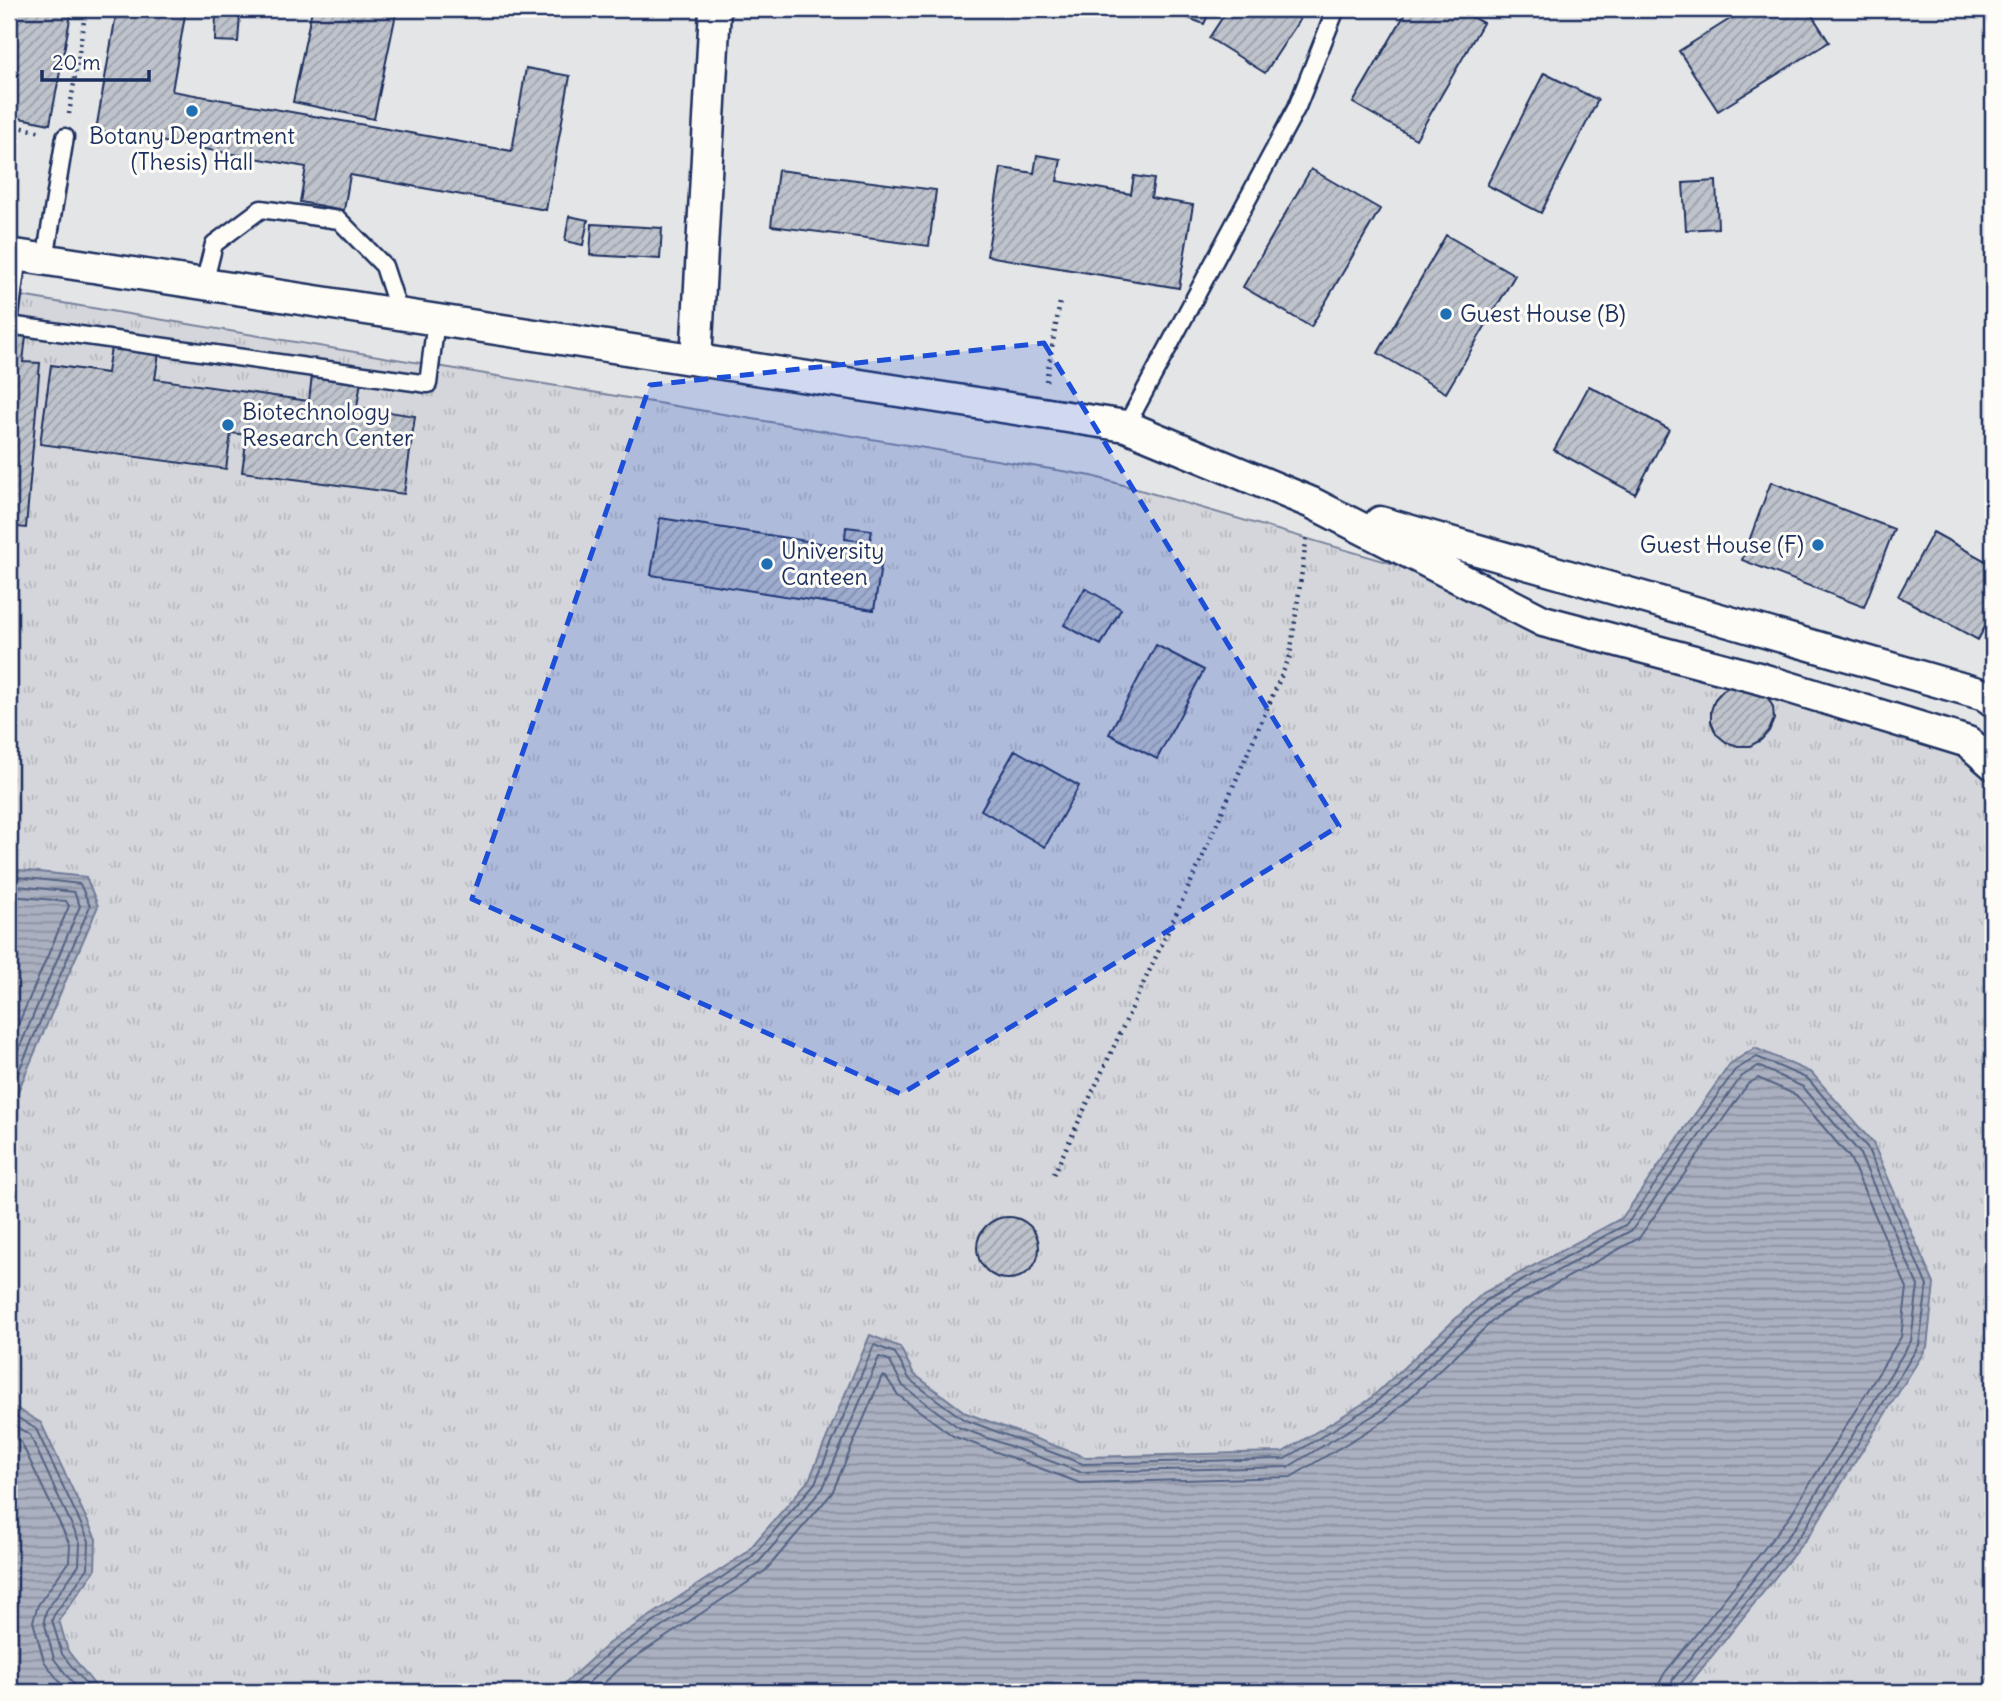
<svg xmlns="http://www.w3.org/2000/svg" width="2002" height="1701" viewBox="0 0 2002 1701" font-family="Delius,sans-serif">
  <style>
    .built { fill: #e4e5e6 }
    .grass { fill: url(#grass-tufts); stroke: #78829c; stroke-width: 2 }
    .water { fill: url(#water-rules); stroke: #717c98; stroke-width: 2 }
    .lines { fill: none; stroke-linecap: round; stroke-linejoin: round }
    .shore { stroke: #546385; stroke-width: 2 }
    .building { fill: url(#building-hatch); stroke: #1b2f5e; stroke-width: 2 }
    .lane-casing { stroke: #1b2f5e; stroke-width: 21 }
    .street-casing { stroke: #1b2f5e; stroke-width: 35 }
    .path { stroke: #1b2f5e; stroke-width: 4.5; stroke-dasharray: 2 5; stroke-linecap: butt }
    .lane { stroke: #fdfcf7; stroke-width: 16 }
    .street { stroke: #fdfcf7; stroke-width: 30 }
    .marked { fill: #1d4ed8; fill-opacity: 0.2; stroke: #1d4ed8; stroke-width: 5; stroke-dasharray: 14 9; stroke-linejoin: round }
    .poi-dot { fill: #1f6fb2; stroke: #fdfcf7; stroke-width: 2.5 }
    .labels { text-anchor: middle; stroke-width: 6; stroke-linejoin: round; paint-order: stroke }
    .poi-label { font-size: 23px; fill: #1b2f5e; stroke: #fdfcf7; text-anchor: start }
  </style>
  <defs>
    <pattern id="grass-tufts" width="24" height="20" patternUnits="userSpaceOnUse" patternTransform="scale(1.75)"><rect width="24" height="20" fill="#d4d6db"/><path d="M3 7l-1-3M5 7V3M7 7l1-3M15 17l-1-3M17 17v-4M19 17l1-3" fill="none" stroke="#b5b8be"/></pattern>
    <pattern id="water-rules" width="6" height="5" patternUnits="userSpaceOnUse" patternTransform="scale(1.75)"><rect width="6" height="5" fill="#aab0bf"/><path d="M0 2.5h6" fill="none" stroke="#8a909e"/></pattern>
    <pattern id="building-hatch" width="6" height="6" patternUnits="userSpaceOnUse" patternTransform="scale(1.75)"><rect width="6" height="6" fill="#bfc3cc"/><path d="M-1 1l2-2M0 6l6-6M5 7l2-2" fill="none" stroke="#9a9fa9"/></pattern>
  </defs>
  <rect width="100%" height="100%" fill="#f4f4f1"/>
  <filter id="ink" filterUnits="userSpaceOnUse"><feTurbulence type="fractalNoise" baseFrequency=".0143" numOctaves="2"/><feDisplacementMap in="SourceGraphic" scale="14" xChannelSelector="R" yChannelSelector="G"/><feConvolveMatrix kernelMatrix="1 2 1 2 8 2 1 2 1" color-interpolation-filters="sRGB"/></filter>
  <g filter="url(#ink)">
    <path class="built" d="M9 9H1993V1212L9 711Z"/>
    <path class="grass" d="M9 294 1092 476 1988 737 1993 742V1670L1980 1692H9Z"/>
    <path class="water" d="M9 869 86 877 98 906 9 1112Z
      M1755 1048 1812 1073 1873 1143 1934 1284 1927 1347 1810 1534 1683 1692H555L609 1643 746 1553 809 1480 870 1335 900 1347 914 1374 966 1413 1085 1457 1283 1452 1369 1400 1483 1293 1622 1218 1730 1064Z
      M9 1404 41 1423 96 1539 95 1570 59 1620 68 1651 100 1692H9Z"/>
    <g class="lines">
      <path class="shore" d="M9 876 80 884 90 906 9 1094
        M9 885 74 892 80 906 9 1072
        M9 896 66 901 69 906 9 1046
        M9 1412 36 1429 89 1541 88 1568 54 1615 52 1620 62 1654 92 1692
        M9 1422 30 1435 80 1543 79 1565 46 1611 44 1621 54 1659 80 1692
        M9 1434 21 1442 70 1545 69 1561 38 1605 33 1621 44 1661 67 1692
        M565 1692 613 1649 751 1558 815 1483 874 1345 895 1353 910 1380 963 1419 1083 1464 1285 1459 1373 1405 1488 1299 1627 1224 1735 1070 1757 1057 1808 1079 1867 1147 1927 1286 1919 1345 1804 1530 1680 1685 1678 1692
        M578 1692 618 1656 758 1563 823 1488 879 1357 889 1360 903 1386 958 1427 1080 1472 1288 1467 1379 1412 1493 1306 1632 1230 1741 1077 1758 1066 1803 1087 1859 1152 1918 1286 1911 1341 1797 1525 1673 1679 1669 1692
        M594 1692 625 1664 765 1571 832 1493 882 1376 886 1377 898 1395 953 1436 1080 1483 1291 1477 1386 1420 1499 1315 1639 1238 1748 1084 1758 1078 1796 1095 1850 1158 1907 1288 1901 1337 1788 1519 1664 1674 1659 1684 1658 1692"/>
    </g>
    <path class="building" d="M9 9H72L50 124 9 116Z
      M117 9H150L185 15 172 91 512 151 526 68 570 76 546 210 350 175 344 210 300 202 306 167 96 130Z
      M312 9H397L374 119 293 102Z
      M1188 9H1211L1204 24 1185 17Z
      M1228 9H1284L1300 19 1265 73 1209 38Z
      M1408 9H1457L1483 23 1416 139 1353 103Z
      M1746 9H1808L1829 42 1718 111 1679 51Z
      M216 14 240 15 238 42 215 41Z
      M1544 73 1598 100 1541 213 1487 185Z
      M1037 155 1061 159 1057 181 1131 194 1134 176 1154 179 1151 198 1193 205 1179 288 987 256 1001 168 1034 173Z
      M1311 169 1380 209 1311 327 1243 287Z
      M778 170 936 190 929 246 771 226Z
      M1716 181 1718 228 1686 230 1683 183Z
      M569 216 588 220 583 245 565 241Z
      M592 224 662 228 660 259 590 255Z
      M1446 235 1515 275 1446 393 1378 353Z
      M9 335 26 336 23 362 40 363 26 528 9 526Z
      M111 347 159 353 155 379 309 401 312 375 361 381 357 407 415 416 404 494 242 472 247 435 231 433 226 469 40 444 51 365 107 373Z
      M1589 386 1669 429 1635 494 1554 450Z
      M1771 482 1894 529 1864 607 1742 560Z
      M660 518 883 553 874 610 651 575Z
      M846 527 872 530 870 542 845 539Z
      M1933 532 1993 565V612L1978 640 1898 596Z
      M1085 588 1121 609 1101 645 1064 625Z
      M1156 645 1204 670 1157 759 1109 734Z
      M1734 684 1767 696 1773 707 1774 719 1769 731 1761 740 1750 746H1738L1726 742 1716 734 1711 722V711L1715 699 1723 690Z
      M1015 750 1079 786 1045 847 981 810Z
      M977 1248a31 31 0 1 1 62 0a31 31 0 1 1-62 0Z"/>
    <g class="lines">
      <defs>
        <path id="lane" d="M45 260 65 137
          M204 284 214 244 261 209 339 220 384 266 400 315
          M9 323 18 255
          M9 325 428 384 436 320
          M1126 426 1297 107 1336 9"/>
        <path id="street" d="M9 254 1126 426 1312 503 1543 621 1762 679 1968 742 1993 764
          M696 360 715 9
          M1380 522 1985 695 1993 701"/>
      </defs>
      <use href="#lane" class="lane-casing"/>
      <use href="#street" class="street-casing"/>
      <path class="path" d="M69 114 86 9
        M9 125 42 132
        M1046 381 1060 302
        M1054 1174 1198 867 1290 656 1307 535"/>
      <use href="#lane" class="lane"/>
      <use href="#street" class="street"/>
    </g>
  </g>
  <path class="marked" d="M1044 343 1339 826 901 1094 472 899 650 385Z"/>
  <g class="poi-dot">
    <circle cx="192" cy="111" r="7"/>
    <circle cx="1446" cy="314" r="7"/>
    <circle cx="228" cy="425" r="7"/>
    <circle cx="1818" cy="545" r="7"/>
    <circle cx="767" cy="564" r="7"/>
  </g>
  <g class="labels">
    <g class="poi-label">
      <text x="192" y="144" text-anchor="middle">Botany Department<tspan x="192" dy="26">(Thesis) Hall</tspan></text>
      <text x="1460" y="322">Guest House (B)</text>
      <text x="242" y="420">Biotechnology<tspan x="242" dy="26">Research Center</tspan></text>
      <text x="1804" y="553" text-anchor="end">Guest House (F)</text>
      <text x="781" y="559">University<tspan x="781" dy="26">Canteen</tspan></text>
    </g>
  </g>
  <rect width="2002" height="1701" fill="none" stroke="#fdfcf7" stroke-width="35"/>
  <rect x="18" y="18" width="1967" height="1666" fill="none" stroke="#1b2f5e" stroke-width="2.5" filter="url(#ink)"/>
  <path d="M42 70v10h107v-10" fill="none" stroke="#1b2f5e" stroke-width="3.5"/>
  <text x="52" y="70" font-size="21" fill="#1b2f5e" stroke="#fdfcf7" stroke-width="5" paint-order="stroke">20 m</text>
</svg>
